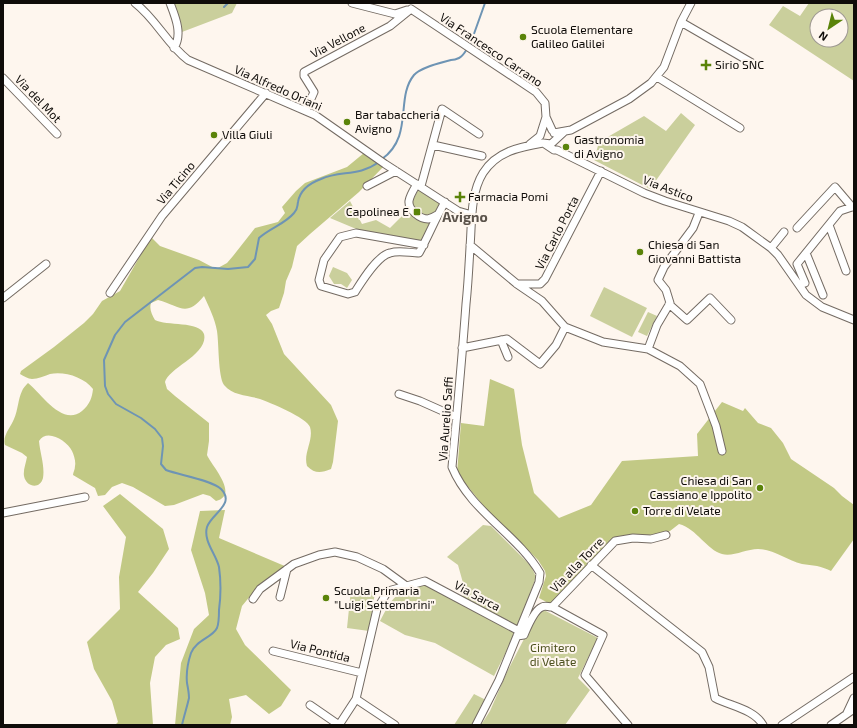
<svg xmlns="http://www.w3.org/2000/svg" width="857" height="728" viewBox="0 0 857 728" font-family="'Exo 2',sans-serif">
  <style>
    .green { fill: #cacf9c; fill-rule: evenodd }
    .forest { fill: #c2c985 }
    .lines { fill: none; stroke-linecap: round; stroke-linejoin: round }
    .stream { stroke: #6e94b4; stroke-width: 2 }
    .street-casing { stroke: #746b63; stroke-width: 9 }
    .street { stroke: #fff; stroke-width: 7 }
    .poi-dot { fill: #5a8309; stroke: #fef6ee; stroke-width: 1.5 }
    .labels { text-anchor: middle; stroke-width: 4; stroke-linejoin: round; paint-order: stroke }
    .poi-label { font-size: 12px; fill: #0f0c09; stroke: #fef6ee; text-anchor: start }
    .street-label { font-size: 12px; fill: #0f0c09; stroke: #fef6ee }
    .park-label { font-size: 12px; fill: #4c501e; stroke: #fef6ee }
    .quarter-label { font-size: 14px; font-weight: bold; fill: #5a524a; stroke: #fef6ee }
  </style>
  <rect width="100%" height="100%" fill="#fef6ee"/>
  <path class="green" d="M174 3H237L232 13 182 32 181 23Z
    M809 3H854V81L769 25 783 6 800 16ZM817 16H841V40H817Z
    M681 113 695 125 650 189 594 160 599 142 644 116 666 131Z
    M420 188 443 203 437 213 425 217 413 208C412 200 415 195 420 188Z
    M350 201 362 224 376 220 390 228 408 210 431 222 422 241 361 231 330 218Z
    M333 267 347 273 352 280 347 288 341 284H334L329 276Z
    M604 287 647 308 632 337 590 316Z
    M648 312 657 316 647 336 638 332Z
    M483 525 491 526 531 566 536 577 518 626 462 597 465 590 458 565 447 557Z
    M423 584 516 632 494 676 435 643 405 635 380 621C393 597 395 592 423 584Z
    M351 589 375 592 369 631 347 628Z
    M540 608 598 638 578 678 590 690 565 725H481L490 711 507 672Z
    M474 694 486 700 472 725H454Z"/>
  <path class="forest" d="M364 153 383 167 359 192 310 234 297 246 292 267 286 281 284 293 279 308 271 311 266 315 272 324 284 354 331 405 338 421 333 462 331 469C321 473 315 474 307 466 303 453 314 440 310 427 307 418 269 402 260 399 248 395 233 396 224 385 218 376 219 344 217 331 215 319 209 307 204 296 186 318 180 306 158 300L151 303C149 309 152 315 155 320 166 326 200 321 204 334 209 354 168 368 165 382L167 389 175 396 209 423V441L207 455C211 465 240 495 216 501L210 496 203 494 174 505 165 506 133 487 122 483 112 487 105 495 98 496 95 488 73 475C73 472 75 470 75 466 76 462 74 455 72 451 67 441 47 428 39 441 40 453 45 466 43 478 40 490 26 487 24 476 23 470 26 463 27 457L22 453 5 445C2 436 11 427 14 419 18 410 18 399 22 391 23 388 26 385 28 383 41 393 62 427 82 411 90 404 92 398 93 389 84 377 64 371 50 374 44 376 38 379 32 379 28 379 24 376 20 374L21 371 54 347 84 323 93 314 102 301 120 291 151 237 160 246 199 260 216 269 227 263 233 256 255 228 278 222 285 213 282 207 296 191 305 183 347 167Z
    M490 379 514 389 522 445 534 493 559 518 591 505 622 461 698 456 697 434 722 402 743 411 745 408 758 423 771 428 783 443 791 459 834 488 842 496 854 505V539L831 571C827 569 822 567 817 566 812 565 807 565 802 564 787 560 773 549 758 549 746 549 733 557 722 554 707 550 697 529 679 524L670 531 664 534 631 536 610 542 592 560 552 605 539 598 546 576 545 571 538 560 486 509 457 473 461 423 484 426Z
    M120 494 163 529 169 549 153 573 138 592 178 628 180 639 166 645 155 657 150 683 153 725H115L118 722 112 701 94 669 87 642 120 609 119 577 126 537 103 506Z
    M225 510 219 538 287 567 260 584 242 606 236 629 245 645 291 690 281 706 269 714 246 695 229 699 232 717 230 725H175L181 663 194 629 209 615 205 593 191 550 200 511Z"/>
  <g class="lines">
    <path class="stream" d="M224 7 228 3
      M470 45 485 3
      M382 159C414 136 395 98 414 75 421 67 440 63 451 60 453 60 457 59 459 58 463 56 465 52 467 49
      M182 725C184 716 187 707 189 698 189 693 188 688 187 683 186 673 188 662 191 653 196 640 212 638 217 628 219 623 219 615 219 610 221 595 221 581 219 567 216 554 203 541 207 527 211 514 236 504 221 489 212 480 179 475 166 470L161 464 163 446 162 438 155 429 141 418 116 404 108 394 105 386 104 360 115 335 125 322 195 268 202 267 228 269 248 267 255 259 259 238C270 228 285 224 294 213 298 209 297 207 298 202 300 190 310 183 321 179 341 170 358 177 379 162"/>
    <defs>
      <path id="street" d="M135 3C156 19 167 44 188 60L315 115 385 164 458 211 472 215
        M170 3C175 16 183 34 174 48
        M352 3 395 14 407 10
        M411 9 536 92 545 103 546 117 540 136 530 144
        M681 22 752 63
        M657 77 740 128
        M3 78 57 134
        M306 110 314 92 304 76V72L390 26 411 9
        M546 117 552 130
        M554 133 571 130 629 99 651 83 664 67 681 22 691 3
        M543 143 551 144 564 132
        M545 144 554 150H557L644 193 665 201 729 221 742 227 771 248 778 255 806 295 822 307 854 320
        M433 145 482 156
        M417 184C414 189 410 195 409 201 408 210 420 219 428 219 432 218 434 217 437 215
        M367 186 396 171
        M421 186 442 109 479 134
        M829 225 846 271
        M797 228 835 187 852 207
        M424 245 356 233 340 237 324 260 319 280 321 286 348 294 355 292C362 281 377 256 390 253 399 250 410 253 419 253 428 237 435 219 445 202
        M470 245 517 284 542 301 565 327 603 342 648 349 680 366 700 384 716 426 722 451
        M771 248 784 232
        M806 253 823 295
        M805 283 797 264 840 211 852 207H854
        M517 284H540L545 279 601 171
        M110 293 162 216 266 93
        M3 298 46 264
        M669 304 687 320 710 298 731 320
        M501 340 508 357
        M462 348 507 339 540 364 556 345 565 327
        M648 349 657 325 670 303 666 290 658 280 664 267 693 228 699 213
        M399 394 420 401 456 417
        M3 513 85 497
        M591 565 702 652 709 667 715 698C730 706 754 709 763 725
        M280 597 287 569
        M253 599 260 589 294 564 319 555 335 552 357 557 383 569 405 585
        M552 607 615 541 633 538 651 539 666 535
        M517 636 524 635C527 628 534 610 542 607 545 605 548 607 552 607L603 635 585 675 628 725
        M273 651 362 673
        M356 699 395 725
        M310 705 339 725
        M847 713 854 698
        M339 725 356 699 377 609 388 591 425 581 519 631
        M476 725 499 680 539 582 540 573C517 534 470 511 452 467 457 413 462 359 466 304 468 285 469 266 470 247 472 223 470 194 483 173 497 151 520 147 543 143
        M782 725 854 677
        M831 725 854 709"/>
    </defs>
    <use href="#street" class="street-casing"/>
    <use href="#street" class="street"/>
  </g>
  <g class="poi-dot">
    <circle cx="523" cy="37" r="4"/>
    <path d="M704 59h4v4h4v4h-4v4h-4v-4h-4v-4h4z"/>
    <circle cx="347" cy="122" r="4"/>
    <circle cx="214" cy="135" r="4"/>
    <circle cx="566" cy="147" r="4"/>
    <path d="M458 191h4v4h4v4h-4v4h-4v-4h-4v-4h4z"/>
    <rect x="413" y="208" width="8" height="8" rx="2"/>
    <circle cx="640" cy="252" r="4"/>
    <circle cx="760" cy="488" r="4"/>
    <circle cx="635" cy="511" r="4"/>
    <circle cx="326" cy="598" r="4"/>
  </g>
  <g class="labels">
    <g class="poi-label">
      <text x="531" y="34">Scuola Elementare<tspan x="531" dy="14">Galileo Galilei</tspan></text>
      <text x="715" y="69">Sirio SNC</text>
      <text x="355" y="119">Bar tabaccheria<tspan x="355" dy="14">Avigno</tspan></text>
      <text x="222" y="139">Villa Giuli</text>
      <text x="574" y="144">Gastronomia<tspan x="574" dy="14">di Avigno</tspan></text>
      <text x="468" y="201">Farmacia Pomi</text>
      <text x="409" y="216" text-anchor="end">Capolinea E</text>
      <text x="648" y="249">Chiesa di San<tspan x="648" dy="14">Giovanni Battista</tspan></text>
      <text x="752" y="485" text-anchor="end">Chiesa di San<tspan x="752" dy="14">Cassiano e Ippolito</tspan></text>
      <text x="643" y="515">Torre di Velate</text>
      <text x="334" y="595">Scuola Primaria<tspan x="334" dy="14">"Luigi Settembrini"</tspan></text>
    </g>
    <g class="street-label">
      <text transform="translate(338 41) rotate(-28)" y="4">Via Vellone</text>
      <text transform="translate(491 50) rotate(34)" y="4">Via Francesco Carrano</text>
      <text transform="translate(278 88) rotate(24)" y="4">Via Alfredo Oriani</text>
      <text transform="translate(38 99) rotate(46)" y="4">Via del Mot</text>
      <text transform="translate(176 183) rotate(-50)" y="4">Via Ticino</text>
      <text transform="translate(668 189) rotate(21)" y="4">Via Astico</text>
      <text transform="translate(557 233) rotate(-63)" y="4">Via Carlo Porta</text>
      <text transform="translate(446 419) rotate(-86)" y="4">Via Aurelio Saffi</text>
      <text transform="translate(577 565) rotate(-46)" y="4">Via alla Torre</text>
      <text transform="translate(477 596) rotate(28)" y="4">Via Sarca</text>
      <text transform="translate(320 651) rotate(14)" y="4">Via Pontida</text>
    </g>
    <g class="park-label">
      <text x="553" y="652">Cimitero<tspan x="553" dy="14">di Velate</tspan></text>
    </g>
    <g class="quarter-label">
      <text x="465" y="222">Avigno</text>
    </g>
  </g>
  <rect width="857" height="728" fill="none" stroke="#0f0c09" stroke-width="8"/>
  <g transform="translate(829 28) rotate(215)"><circle r="19" fill="#fef6ee" stroke="#9e9892"/>
  <path d="M0-3L7 15L0 10L-7 15Z" fill="#5a8309"/>
  <text y="-6" font-size="11" font-weight="bold" text-anchor="middle" fill="#0f0c09">N</text>
  </g>
</svg>
